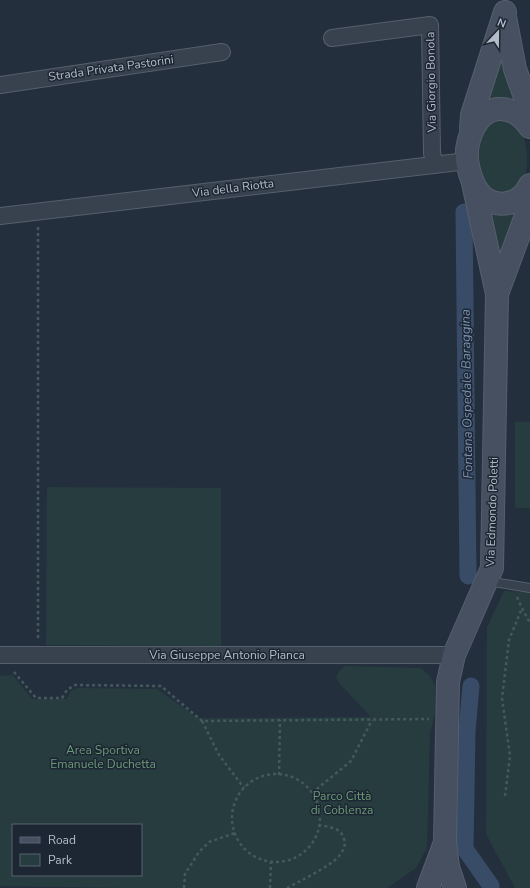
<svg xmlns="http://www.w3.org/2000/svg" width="530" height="888" viewBox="0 0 530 888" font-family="'Nunito Sans',sans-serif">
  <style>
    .green { fill: #263c3f; fill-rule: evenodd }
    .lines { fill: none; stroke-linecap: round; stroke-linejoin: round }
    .canal { stroke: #394c67; stroke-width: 17 }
    .lane-casing { stroke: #565f6c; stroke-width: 10 }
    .street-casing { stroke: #565f6c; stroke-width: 18 }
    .secondary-casing { stroke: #565f6c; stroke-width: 24 }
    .path { stroke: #44595c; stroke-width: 2.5; stroke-dasharray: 3 3; stroke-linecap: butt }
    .lane { stroke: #38414e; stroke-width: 8 }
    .street { stroke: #38414e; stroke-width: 16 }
    .secondary { stroke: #465061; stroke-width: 22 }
    .labels { text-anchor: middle; stroke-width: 3; stroke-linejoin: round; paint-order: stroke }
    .street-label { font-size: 12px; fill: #b4bcc9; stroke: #1d2633 }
    .park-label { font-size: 12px; fill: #6b9a76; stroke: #1d2633 }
    .water-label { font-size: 13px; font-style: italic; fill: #7c92b1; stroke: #1d2633 }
  </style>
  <rect width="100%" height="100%" fill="#242f3e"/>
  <path class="green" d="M503 32 525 113 482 109Z
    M502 118C505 119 511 120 514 122 527 130 530 165 524 178 521 183 516 189 513 194L486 192 478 167V145L486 125Z
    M522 206 500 282 487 207Z
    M515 422H530V508H515Z
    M47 487 221 488V646L46 645Z
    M504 591 530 592V888H515L486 834 487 627Z
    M345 666 421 668 430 676 435 686V713L430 734 427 848 416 868 387 888H128L0 886V676L13 675 32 699H66L71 691 77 688 157 689 198 718 371 717 340 684 336 678 339 671ZM13 825H141V875H13Z"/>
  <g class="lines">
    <path class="canal" d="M464 212 468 576
      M471 686 467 731 465 849 491 886"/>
    <defs>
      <path id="lane" d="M487 581 530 588"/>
      <path id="street" d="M332 38 430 25 432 153 435 165
        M0 85 222 52
        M0 216 467 161
        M0 655H454"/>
      <path id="secondary" d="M505 17 515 69 530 111
        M530 127C521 115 512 108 497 109 486 111 479 118 474 127 469 137 466 148 467 159 467 164 469 169 470 174 472 180 474 186 478 191 487 206 510 208 523 195 526 192 528 188 530 185
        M471 129 472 115 505 12
        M497 294 530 205
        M428 888 444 845
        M455 888 448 867 445 842 448 682 454 655 492 568 497 294 473 183"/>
    </defs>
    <use href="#lane" class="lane-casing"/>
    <use href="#street" class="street-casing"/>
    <use href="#secondary" class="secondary-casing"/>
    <path class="path" d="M38 227V640
      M517 597 522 608
      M14 672 36 698H62L67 690 75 685 161 686 202 721 429 719
      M202 721 219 755 244 788
      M232 818a44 44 0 1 1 88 0a44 44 0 1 1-88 0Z
      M279 775 280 720
      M312 793 351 761 372 720
      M505 796 510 756 502 698 509 640 522 608 530 623
      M184 888 185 874 199 852 209 842 235 833
      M270 888 271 862
      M287 888C300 881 331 866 339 856 344 850 346 845 344 839 341 827 328 827 319 825"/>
    <use href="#lane" class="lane"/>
    <use href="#street" class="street"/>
    <use href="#secondary" class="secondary"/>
  </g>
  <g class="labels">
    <g class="street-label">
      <text transform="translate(111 68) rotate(-8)" y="4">Strada Privata Pastorini</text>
      <text transform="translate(431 82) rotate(-91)" y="4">Via Giorgio Bonola</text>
      <text transform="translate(233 188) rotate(-7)" y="4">Via della Riotta</text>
      <text transform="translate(492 512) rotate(-88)" y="4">Via Edmondo Poletti</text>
      <text x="227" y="659">Via Giuseppe Antonio Pianca</text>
    </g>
    <g class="park-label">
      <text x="103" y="754">Area Sportiva<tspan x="103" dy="14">Emanuele Duchetta</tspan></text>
      <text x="342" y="800">Parco Città<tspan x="342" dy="14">di Coblenza</tspan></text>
    </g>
    <g class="water-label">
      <text transform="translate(466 394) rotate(-91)" y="5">Fontana Ospedale Baraggina</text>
    </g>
  </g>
  <rect x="12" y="824" width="130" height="52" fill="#1d2633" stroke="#59626f"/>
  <rect x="20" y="837" width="20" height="6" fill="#465061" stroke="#59626f"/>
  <text x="48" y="844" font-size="12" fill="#b4bcc9">Road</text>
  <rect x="20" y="854" width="20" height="12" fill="#263c3f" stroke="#59626f"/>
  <text x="48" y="864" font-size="12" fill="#b4bcc9">Park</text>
  <g transform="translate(498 32) rotate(22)" stroke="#1d2633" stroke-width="3" paint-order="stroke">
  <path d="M0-3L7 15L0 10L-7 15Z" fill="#b4bcc9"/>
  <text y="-6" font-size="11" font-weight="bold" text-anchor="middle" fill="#b4bcc9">N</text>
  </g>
</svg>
